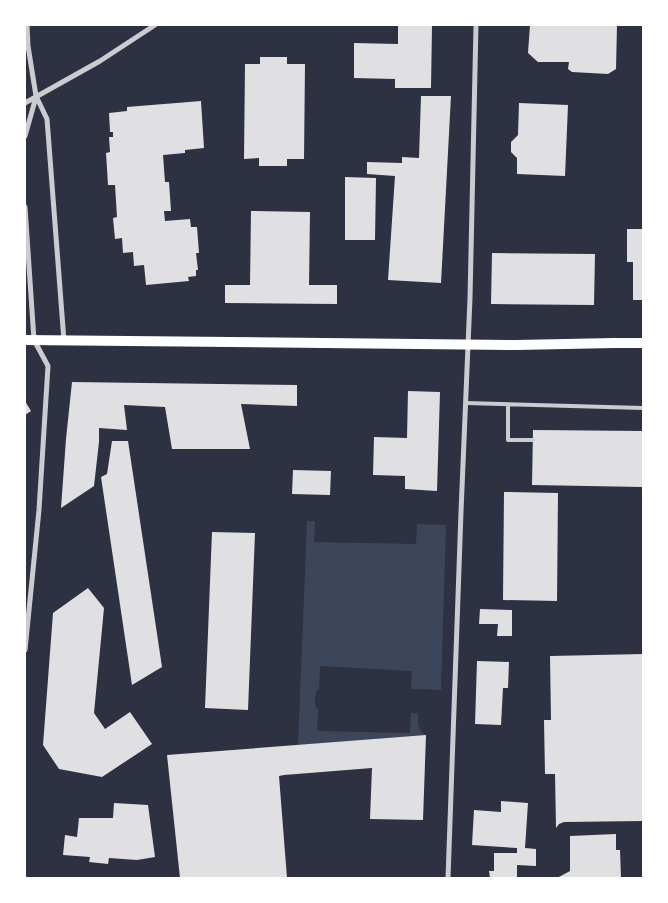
<svg xmlns="http://www.w3.org/2000/svg" width="668" height="903" viewBox="0 0 668 903" font-family="Lato,sans-serif">
  <style>
    .green { fill: #3c4559 }
    .building { fill: #e0e0e3 }
    .lines { fill: none; stroke-linecap: round; stroke-linejoin: round }
    .service { stroke: #caccd0; stroke-width: 4 }
    .minor { stroke: #caccd0; stroke-width: 5 }
    .secondary { stroke: #fff; stroke-width: 10 }
  </style>
  <rect width="100%" height="100%" fill="#2d3142"/>
  <path class="green" d="M307 521H315L314 542 416 544 417 524 446 525 441 690 411 689 412 671 320 666 319 688 316 692 315 699V705L318 710 317 731 410 733 411 713H418C418 722 417 731 426 735L298 745Z"/>
  <path class="building" d="M530 25H617L616 69 608 74 572 72 568 69 569 62H538L528 53Z
    M398 26H432L431 88H395V79L354 78V43L398 44Z
    M260 57H287V64H305L304 159H287V166H259V158L244 159 245 64H260Z
    M421 96H451L441 283 388 280 395 176 367 174V162L402 163V157L419 158Z
    M201 101 204 148 185 150V153L163 155 165 182H169L171 211H164L165 221 190 219 191 227H197L199 253H196L198 270H196V276L188 277 189 281 146 285 144 265 134 266 133 252 123 253 122 238 115 239 113 218 117 217 115 185H108L106 153 110 152 109 137H113V132H110L109 113 127 111V107Z
    M519 103 568 105 565 176 517 174V158L511 152V142L518 135Z
    M345 177 376 178 375 240H345Z
    M251 211 310 212 309 285H337V304L225 303V285H250Z
    M627 229H643V300H633V262H627Z
    M492 253 595 254 594 305 491 304Z
    M72 382 297 385V406L241 404 250 449H172L165 407 124 405 127 430 99 428V442L94 486 61 508 66 439Z
    M408 391 440 392 437 491 405 489V476L373 475 374 437 407 438Z
    M25 401 31 411 25 415Z
    M533 430 643 431V487L532 485Z
    M112 441H128L162 667 132 685 101 477 107 474Z
    M293 470 331 471 330 495 292 494Z
    M504 492 558 493 557 601 503 600Z
    M212 532 255 533 248 710 205 708Z
    M88 588 104 608 94 713 105 729 130 712 152 744 102 777 59 769 43 745 53 613Z
    M480 609 512 610V636H497L498 624H479Z
    M643 654V821L564 822 559 824 556 828 555 774H545L544 720H551L550 656Z
    M477 661 509 662 508 688H503L501 725 475 724Z
    M426 735 423 820 370 819 372 768 284 775 279 776 287 878H180L167 755Z
    M501 801 528 803 525 848 536 849V866L517 865V878H490L489 871H494V853H517V848L472 845 474 810 501 812Z
    M114 803 148 805 155 857 137 860 109 858 108 864 89 862 90 857 63 855 65 835 77 837 79 818H113Z
    M616 834V850H620L621 878H557L570 871V836Z"/>
  <g class="lines">
    <path class="service" d="M466 403 643 408
      M508 405V440H533"/>
    <path class="minor" d="M27 25 28 46 36 96 47 119 64 341
      M25 103 100 61 155 25
      M25 136 36 97
      M25 207 34 340 48 366 39 510 25 650
      M448 878 461 512 470 298 476 25"/>
    <path class="secondary" d="M25 340 516 345 614 343H643"/>
  </g>
  <rect width="668" height="903" fill="none" stroke="#ffffff" stroke-width="52"/>
</svg>
